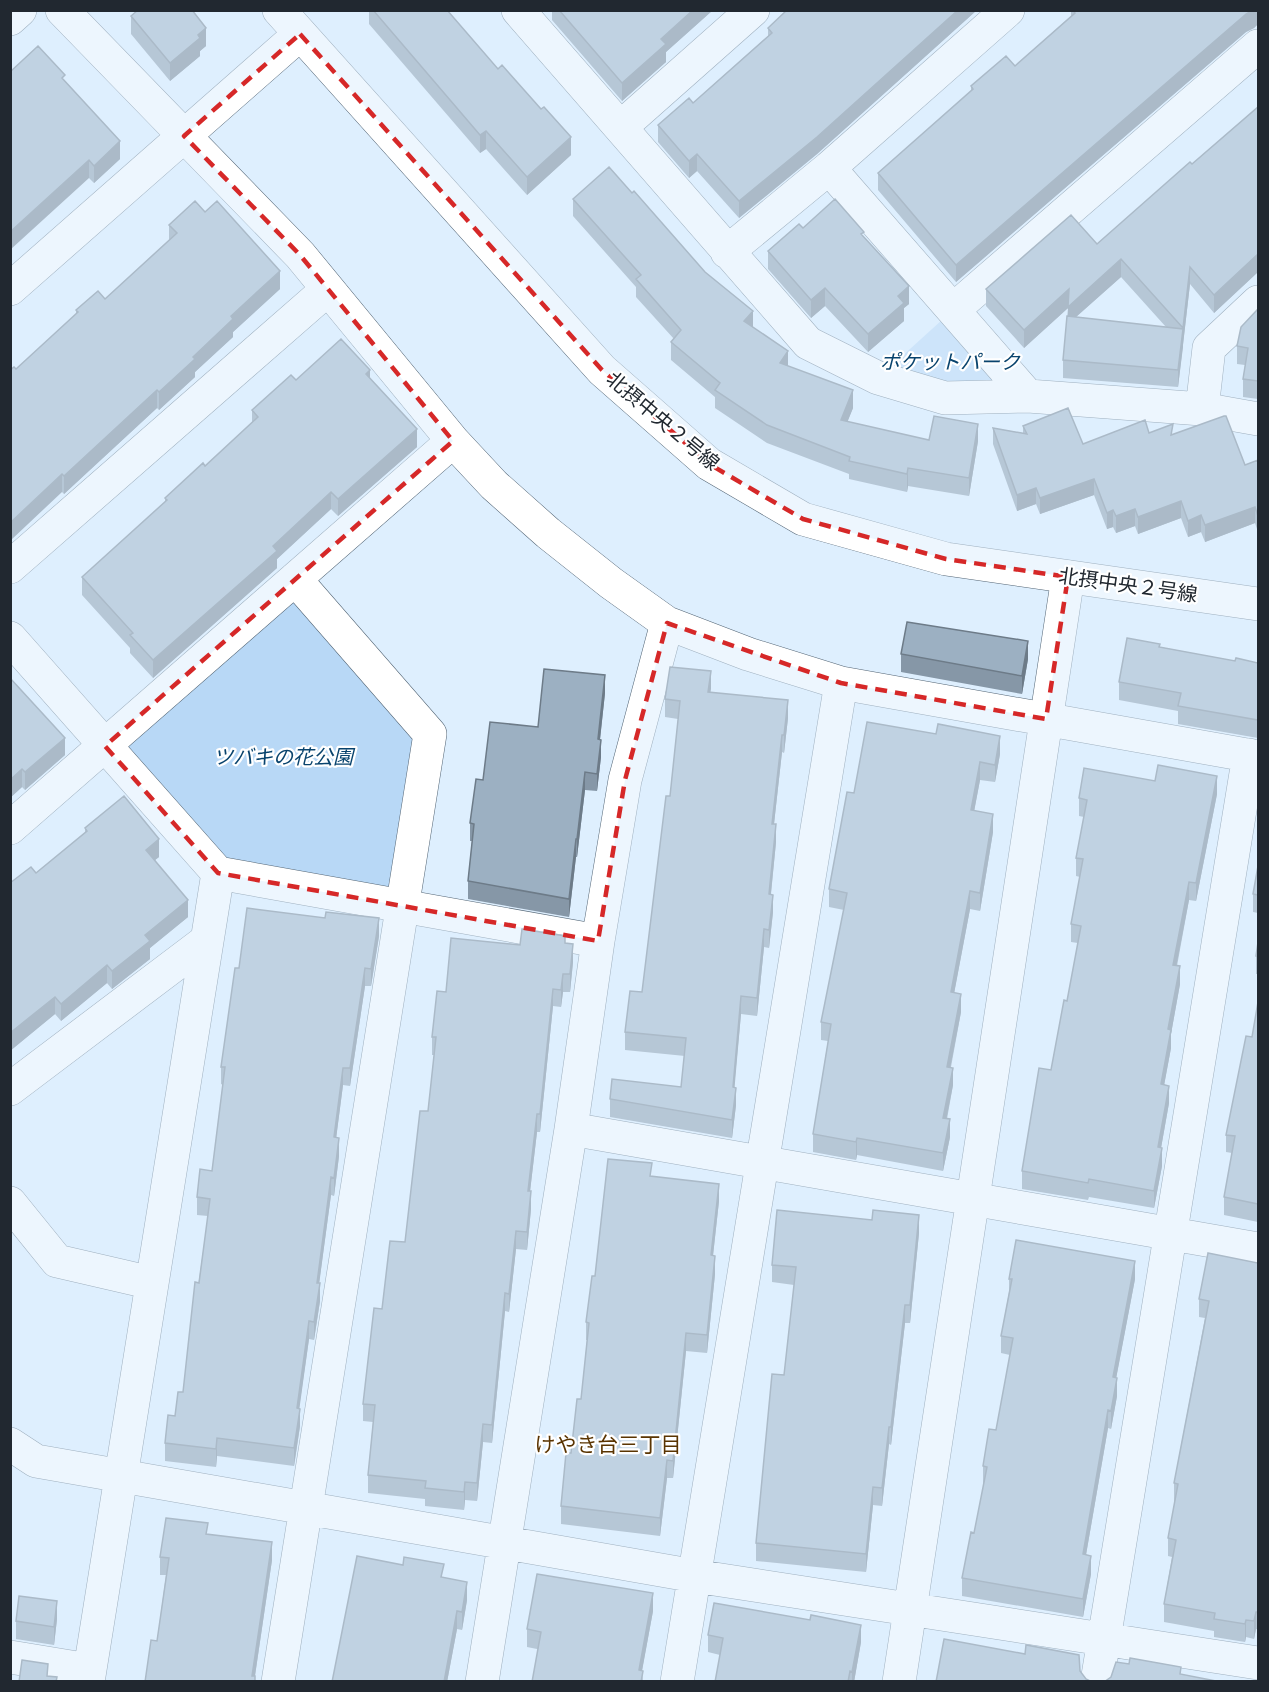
<svg xmlns="http://www.w3.org/2000/svg" width="1269" height="1692" viewBox="0 0 1269 1692" font-family="Bitter,'Noto Sans JP',serif">
  <style>
    .green { fill: #b8d8f6 }
    .lines { fill: none; stroke-linecap: round; stroke-linejoin: round }
    .minor-casing { stroke: #536575; stroke-width: 34 }
    .tertiary-casing { stroke: #536575; stroke-width: 34 }
    .minor { stroke: #fff; stroke-width: 33 }
    .tertiary { stroke: #fff; stroke-width: 33 }
    .wall { fill: #8697a7; fill-rule: evenodd }
    .shaded-wall { fill: #6d7b88 }
    .building { fill: #9cb0c2; stroke: #6d7b88; stroke-width: 1.5 }
    .marked { fill: none; stroke: #d62828; stroke-width: 4.5; stroke-dasharray: 12 8; stroke-linejoin: round }
    .labels { text-anchor: middle; stroke-width: 4.5; stroke-linejoin: round; paint-order: stroke }
    .park-label { font-size: 20px; font-style: italic; fill: #08436d; stroke: #fff }
    .street-label { font-size: 20px; fill: #212830; stroke: #fff }
    .neighbourhood-label { font-size: 21px; fill: #5a3401; stroke: #fff }
  </style>
  <rect width="100%" height="100%" fill="#deeffe"/>
  <path class="green" d="M953 310 1028 396 878 378Z
    M295 579 430 734 401 906 218 873 105 746Z"/>
  <g class="lines">
    <defs>
      <path id="minor" d="M62 10 300 255 453 441 494 485 548 533 611 583 667 623 748 654 841 683 1258 757
        M518 10 808 343 878 378 945 398 1028 396 1202 409 1258 419
        M10 19 20 10
        M621 127 753 10
        M829 168 1028 396
        M727 252 829 168 1008 10
        M10 289 300 34
        M953 310 1258 46
        M1202 409 1209 348 1258 302
        M10 567 328 289
        M10 638 218 873 598 941
        M10 828 453 441
        M10 1089 206 941
        M571 1129 1258 1249
        M10 1203 57 1261 152 1283
        M10 1444 36 1461 695 1576 1258 1663
        M10 1657 89 1670
        M88 1682 218 873
        M278 1682 430 734 295 579
        M482 1682 571 1129 598 941 625 780 667 623
        M677 1682 841 683
        M899 1682 1068 577
        M1097 1682 1249 755"/>
      <path id="tertiary" d="M279 10 602 370 709 464 803 519 946 559 1258 604"/>
    </defs>
    <use href="#minor" class="minor-casing"/>
    <use href="#tertiary" class="tertiary-casing"/>
    <use href="#minor" class="minor"/>
    <use href="#tertiary" class="tertiary"/>
  </g>
  <path class="wall" d="M369 10H447L571 155 527 195 486 149 480 153 369 24Z
    M552 10H713L666 52V62L622 101 552 20Z
    M787 10H977L817 154 739 218 697 171 689 178 658 142V125L693 103 768 36V28Z
    M1071 10H1258V24L1254 28 1246 32 956 282 878 190V173L971 91V86L1015 66 1071 16Z
    M131 16 206 46 200 51V56L170 81 131 34Z
    M65 81 120 159 94 183 89 178Z
    M1258 107V272L1214 313 1190 284 1178 387 1063 378V360L1068 308 1024 348 986 306V289L1097 244 1192 164ZM1121 277 1166 327 1076 317Z
    M573 199 753 327 788 366 853 408 847 422 929 440 978 441 969 496 908 486 907 492 849 479V474L767 443 715 408V397L671 360V342L674 339 636 297V287L573 216Z
    M169 225 280 289 233 332V337L195 372V377L159 410 157 408 64 494 62 492 16 369 76 314V310L105 299 169 240Z
    M803 228 864 237 909 304 904 308V321L868 352 825 306 811 318 768 269V251Z
    M1258 309V399L1243 397V379L1245 365 1237 364V346Z
    M370 378 417 447 338 516 331 509 277 559V568L153 678 130 653V648L82 595V577L165 503V498L205 466 252 423V410L296 380Z
    M1023 426 1083 444 1149 433 1173 435 1245 465 1258 460V532L1255 523 1205 542 1201 532 1188 537 1181 518 1138 534 1135 526 1116 533 1113 527 1107 529 1094 495 1040 514 1036 504 1017 511 993 444V428L1023 433Z
    M1160 647 1235 661 1258 663V738L1178 724V711L1119 700V682Z
    M901 654 1028 659 1022 694 901 672Z
    M10 678 65 755 25 790 22 787 10 798Z
    M710 692 788 718 784 753 782 752 774 824 776 842 771 894 773 912 769 948 764 947 757 1016 741 1014 734 1088 736 1105 732 1138 610 1117V1099L681 1087 685 1056 625 1050V1032L642 992 670 796 678 719 665 717V699Z
    M605 693 600 740 601 757 597 791 585 790 577 857H576L569 917 468 899V881L472 841H470V823L538 727Z
    M1000 754 995 782 980 780 974 811 993 832 980 911 970 909 954 993 961 1012 951 1067 953 1085 947 1119 950 1137 943 1171 857 1155 856 1160 813 1152V1134L828 1041 821 1040V1022L844 910 829 907V889L854 793Z
    M1217 794 1196 901 1189 900 1177 966 1180 984 1171 1034V1048L1164 1085 1169 1103 1161 1148 1162 1166 1154 1208 1089 1197 1088 1200 1022 1189V1171L1051 1070 1067 1001 1078 943 1071 942V924L1080 877 1076 876V858L1084 817 1079 816V798Z
    M85 828 159 857 155 860 188 917 150 948V959L112 989 107 983 61 1021 55 1014 10 1051V883L36 873 85 833Z
    M1258 866V913L1253 912V894Z
    M379 936 371 986H365L350 1086 343 1085 336 1138 339 1156 334 1196 331 1195 319 1283 320 1301 314 1340 309 1339 299 1408 300 1426 294 1466 217 1456 216 1467 165 1461V1443L175 1416 183 1392 208 1216 197 1215V1197L212 1171 223 1085 221 1084V1067L239 968Z
    M1258 942V974H1256V956Z
    M565 943 573 962 570 992H563L561 1007 553 1006 540 1132H537L530 1191 531 1209 527 1250 516 1249 509 1312 505 1311 492 1443 483 1442 477 1501 465 1500 464 1510 425 1506V1499L368 1493V1475L373 1422 363 1421V1404L382 1309 405 1242 428 1111 434 1055H432V1037L446 992 520 945Z
    M1258 1002V1222L1224 1215V1197L1232 1153 1226 1152V1135L1252 1037Z
    M652 1177 719 1201 713 1256 715 1274 707 1353 686 1351 673 1478H667L660 1536 561 1524V1506L571 1453 581 1399 587 1340H586V1322L595 1276Z
    M919 1233 910 1323H905L891 1445 889 1444 882 1506 873 1505 866 1572 756 1561V1543L784 1375 794 1285 772 1282V1265Z
    M1258 1263V1630L1256 1629 1254 1639 1246 1637 1245 1642 1214 1637V1631L1164 1622V1604L1172 1557 1168 1556V1538L1175 1501H1174V1483L1205 1318 1199 1317V1299Z
    M1009 1279H1135L1116 1378 1117 1396 1111 1429 1108 1428 1086 1555 1091 1574 1083 1617 962 1596V1578L974 1533 984 1484H983V1466L996 1430 1010 1355 1001 1353V1336L1009 1292Z
    M208 1534 272 1560 255 1676V1682L157 1641 166 1575H160V1557Z
    M444 1578 467 1600 462 1630 457 1629 447 1682H332Z
    M653 1611 642 1670 643 1682 537 1649 527 1647V1629Z
    M57 1619 54 1645 16 1639V1621Z
    M708 1635 861 1642 854 1682H715L720 1655 708 1652Z"/>
  <path class="shaded-wall" d="M693 10H713L666 52V62L622 101V83L661 39Z
    M958 10H977L817 154 739 218V201Z
    M1253 10H1258V24L1254 28 1246 32 956 282V265L1246 14Z
    M206 28V46L200 51V56L170 81V63L198 35Z
    M486 131V149L480 153V135Z
    M571 137V155L527 195V177Z
    M120 141V159L94 183V166Z
    M697 154V171L689 178V161Z
    M89 160V178L10 250V232Z
    M1258 254V272L1214 313V295Z
    M1121 259V277L1068 324V308L1024 348V330L1069 289Z
    M1190 267V284L1183 345V328Z
    M280 271V289L233 332V337L195 372V377L159 410V392L231 316Z
    M909 286V304L904 308V321L868 352V334L898 296Z
    M825 288V306L811 318V300Z
    M753 311V329L744 321Z
    M1183 329V347L1178 387V370Z
    M788 351V368L780 363Z
    M370 370V388L366 374Z
    M157 390V408L64 494V476Z
    M853 390V408L841 438V420Z
    M978 424V441L969 496V478Z
    M417 429V447L338 516V499Z
    M908 468V486L907 492V474Z
    M62 474V492L10 541V523Z
    M1094 479V495L1040 514V498Z
    M1036 488V504L1017 511V495Z
    M331 492V509L277 559V568L153 678V660L273 546Z
    M1181 501V518L1138 534V517Z
    M1255 507V523L1205 542V525Z
    M1135 509V526L1116 533V516Z
    M1113 510V527L1107 529V513Z
    M1201 515V532L1188 537V521Z
    M1028 641V659L1022 694V676Z
    M711 671V689L708 709V692Z
    M605 675V693L598 757V739Z
    M788 700V718L784 753V735Z
    M782 735V752L772 842V824Z
    M1000 736V754L995 782V765Z
    M65 738V755L25 790V772Z
    M601 740V757L597 791V774Z
    M980 762V780L971 828V810Z
    M22 769V787L10 798V780Z
    M585 772V790L577 857V839Z
    M1217 776V794L1196 901V883Z
    M993 814V832L980 911V893Z
    M776 824V842L769 912V894Z
    M159 839V857L146 867V850Z
    M576 839V857L569 917V899Z
    M1189 882V900L1173 983V965Z
    M970 891V909L951 1010V992Z
    M773 895V912L769 948V930Z
    M188 900V917L150 948V959L112 989V971L145 935Z
    M379 918V936L371 986V969Z
    M764 929V947L757 1016V998Z
    M573 944V962L570 992V974Z
    M107 965V983L61 1021V1004Z
    M1180 966V984L1171 1034V1048L1161 1102V1084L1168 1029Z
    M365 968V986L350 1086V1068Z
    M563 974V992L561 1007V990Z
    M553 989V1006L540 1132V1114Z
    M961 994V1012L947 1084V1067Z
    M741 996V1014L733 1105V1087Z
    M55 997V1014L10 1051V1033Z
    M343 1068V1085L334 1155V1137Z
    M953 1068V1085L943 1136V1118Z
    M1169 1086V1103L1158 1165V1147Z
    M736 1088V1105L732 1138V1120Z
    M537 1114V1132L528 1209V1191Z
    M950 1119V1137L943 1171V1153Z
    M339 1138V1156L334 1196V1178Z
    M857 1138V1155L856 1160V1142Z
    M1162 1148V1166L1154 1208V1191Z
    M331 1177V1195L317 1300V1283Z
    M719 1184V1201L711 1273V1255Z
    M531 1191V1209L527 1250V1232Z
    M919 1215V1233L910 1323V1305Z
    M516 1231V1249L509 1312V1294Z
    M715 1256V1274L707 1353V1335Z
    M1135 1261V1279L1113 1395V1377Z
    M320 1283V1301L314 1340V1322Z
    M505 1293V1311L492 1443V1425Z
    M905 1305V1323L891 1445V1427Z
    M309 1321V1339L297 1426V1408Z
    M686 1333V1351L673 1478V1461Z
    M1117 1378V1396L1111 1429V1411Z
    M300 1409V1426L294 1466V1448Z
    M1108 1410V1428L1083 1572V1554Z
    M483 1424V1442L477 1501V1483Z
    M889 1427V1444L882 1506V1488Z
    M217 1438V1456L216 1467V1449Z
    M667 1460V1478L660 1536V1518Z
    M465 1482V1500L464 1510V1492Z
    M873 1487V1505L866 1572V1554Z
    M272 1542V1560L254 1682 252 1676Z
    M1091 1556V1574L1083 1617V1599Z
    M467 1582V1600L462 1630V1612Z
    M653 1593V1611L640 1682 639 1670Z
    M57 1601V1619L54 1645V1627Z
    M457 1611V1629L447 1682H444Z
    M1256 1612V1629L1254 1639V1621Z
    M1246 1620V1637L1245 1642V1624Z
    M861 1625V1642L854 1682H852V1672Z"/>
  <path class="building" d="M138 10H192L206 28 198 35 200 38 170 63 131 16Z
    M373 10H447L498 69 502 65 541 109 544 107 571 137 527 177 486 131 480 135Z
    M559 10H693L661 39 666 44 622 83Z
    M787 10H958L817 137 739 201 697 154 689 161 658 125 689 98 693 103 772 33 768 28Z
    M1073 10H1253L1246 14 956 265 878 173 973 89 971 86 1006 56 1015 66 1075 13Z
    M38 46 65 75 62 78 120 141 94 166 89 160 10 232V72Z
    M1258 107V254L1214 295 1190 267 1183 328 1121 259 1068 307 1069 289 1024 330 986 289 1071 215 1097 244 1190 162 1192 164Z
    M609 167 632 193 634 191 705 272 753 311 744 321 788 351 780 363 853 390 841 420 929 440 934 416 978 424 969 478 908 468 907 474 849 461 850 457 767 425 715 390 720 383 671 342 681 330 636 279 641 275 573 199Z
    M835 199 864 232 861 234 909 286 898 296 904 303 868 334 825 288 811 300 768 251 799 224 803 228Z
    M195 201 205 212 217 201 280 271 231 316 233 319 193 357 195 359 159 392 157 390 64 476 62 474 10 523V370L14 367 16 369 78 312 76 310 98 291 105 299 177 233 169 225Z
    M1258 309V381L1243 379 1248 348 1237 346 1241 327Z
    M1067 316 1183 329 1178 370 1063 360Z
    M341 339 370 370 366 374 417 429 338 499 331 492 273 546 277 551 153 660 130 635 133 633 82 577 167 500 165 498 203 463 205 466 258 417 252 410 291 375 296 380Z
    M1068 408 1083 444 1145 420 1149 433 1173 424 1171 435 1224 416H1226L1245 465 1258 460V516L1255 507 1205 525 1201 515 1188 521 1181 501 1138 517 1135 509 1116 516 1113 510 1107 513 1094 479 1040 498 1036 488 1017 495 993 428 1027 434 1023 426Z
    M907 622 1028 641 1022 676 901 654Z
    M1127 638 1160 644 1159 647 1235 661 1236 658 1258 663V720L1178 706 1181 693 1119 682Z
    M670 667 711 671 708 692 788 700 784 735H782L772 824H776L769 894 773 895 769 930 764 929 757 998 741 996 733 1087 736 1088 732 1120 610 1099 612 1079 681 1087 686 1038 625 1032 630 991 642 992 666 796H670L680 701 665 699Z
    M544 669 605 675 598 739 601 740 597 774 585 772 577 839H576L569 899 468 881 474 824 470 823 476 779 483 780 490 722 538 727Z
    M10 678 65 738 25 772 22 769 10 780Z
    M867 722 936 734 938 724 1000 736 995 765 980 762 971 810 993 814 980 893 970 891 951 992 961 994 947 1067 953 1068 943 1118 950 1119 943 1153 857 1138 856 1142 813 1134 831 1024 821 1022 847 893 829 889 847 792 854 793Z
    M1158 765 1217 776 1196 883 1189 882 1173 965 1180 966 1168 1029 1171 1030 1161 1084 1169 1086 1158 1147 1162 1148 1154 1191 1089 1179 1088 1183 1022 1171 1039 1068 1051 1070 1064 1000 1067 1001 1081 926 1071 924 1083 859 1076 858 1087 800 1079 798 1084 768 1155 781Z
    M124 796 159 839 146 850 188 900 145 935 150 941 112 971 107 965 61 1004 55 997 10 1033V883L31 867 36 873 87 831 85 828Z
    M1258 866V895L1253 894Z
    M247 908 325 918 326 912 379 918 371 969 365 968 350 1068H343L334 1137 339 1138 334 1178 331 1177 317 1283H320L314 1322 309 1321 297 1408 300 1409 294 1448 217 1438 216 1449 165 1443 168 1415 175 1416 178 1392H183L195 1282 199 1283 210 1199 197 1197 200 1169 212 1171 225 1067H221L235 968H239Z
    M522 929 565 936V943L573 944 570 974H563L561 990 553 989 540 1114H537L528 1191H531L527 1232 516 1231 509 1294 505 1293 492 1425 483 1424 477 1483 465 1482 464 1492 425 1488 426 1481 368 1475 375 1405 363 1404 374 1308 382 1309 390 1241 405 1242 420 1111H428L436 1037H432L437 991 446 992 451 938 520 945Z
    M1258 942V957L1256 956Z
    M1258 1002V1204L1224 1197 1235 1136 1226 1135 1246 1036 1252 1037Z
    M608 1159 652 1163 650 1176 719 1184 711 1255 715 1256 707 1335 686 1333 673 1461 667 1460 660 1518 561 1506 566 1453H571L577 1399H581L589 1323 586 1322 592 1276H595Z
    M777 1210 872 1220 873 1210 919 1215 910 1305H905L891 1427H889L882 1488 873 1487 866 1554 756 1543 772 1374 784 1375 796 1267 772 1265Z
    M1016 1240 1135 1261 1113 1377 1117 1378 1111 1411 1108 1410 1083 1554 1091 1556 1083 1599 962 1578 971 1532 974 1533 987 1467 983 1466 989 1429 996 1430 1013 1338 1001 1336 1012 1279H1009Z
    M1208 1253 1258 1263V1612H1256L1254 1621 1246 1620 1245 1624 1214 1619 1215 1613 1164 1604 1176 1540 1168 1538 1178 1484 1174 1483 1209 1301 1199 1299Z
    M166 1518 208 1523 206 1534 272 1542 252 1676H255V1682H145L151 1640 157 1641 169 1558 160 1557Z
    M357 1556 403 1565 404 1557 444 1564 441 1577 467 1582 462 1612 457 1611 444 1682H332Z
    M537 1574 653 1593 639 1670 643 1671 641 1682H532L541 1632 527 1629Z
    M19 1596 57 1601 54 1627 16 1621Z
    M714 1603 810 1620 811 1615 861 1625 852 1672 850 1671 848 1682H715L723 1638 708 1635Z
    M944 1639 1025 1654 1026 1645 1079 1655 1080 1671 1086 1679 1092 1682H936Z
    M1130 1658 1181 1667 1180 1674 1221 1682H1104L1111 1677 1116 1662 1129 1664Z
    M22 1660 48 1664 47 1676 57 1677 56 1682H19Z"/>
  <path d="M0 0H1269V1692H0ZM300 34 602 370 709 464 803 519 946 559 1068 577 1046 719 841 683 667 623 625 780 598 941 218 873 105 746 453 441 300 255 184 136Z" fill="#deeffe" fill-opacity=".55" fill-rule="evenodd"/>
  <path class="marked" d="M300 34 602 370 709 464 803 519 946 559 1068 577 1046 719 841 683 667 623 625 780 598 941 218 873 105 746 453 441 300 255 184 136Z"/>
  <g class="labels">
    <g class="park-label">
      <text x="950" y="369">ポケットパーク</text>
      <text x="283" y="764">ツバキの花公園</text>
    </g>
    <g class="street-label">
      <text transform="translate(663 421) rotate(40)" y="7">北摂中央２号線</text>
      <text transform="translate(1128 585) rotate(8)" y="7">北摂中央２号線</text>
    </g>
    <g class="neighbourhood-label">
      <text x="608" y="1452">けやき台三丁目</text>
    </g>
  </g>
  <rect width="1269" height="1692" fill="none" stroke="#212830" stroke-width="24"/>
</svg>
